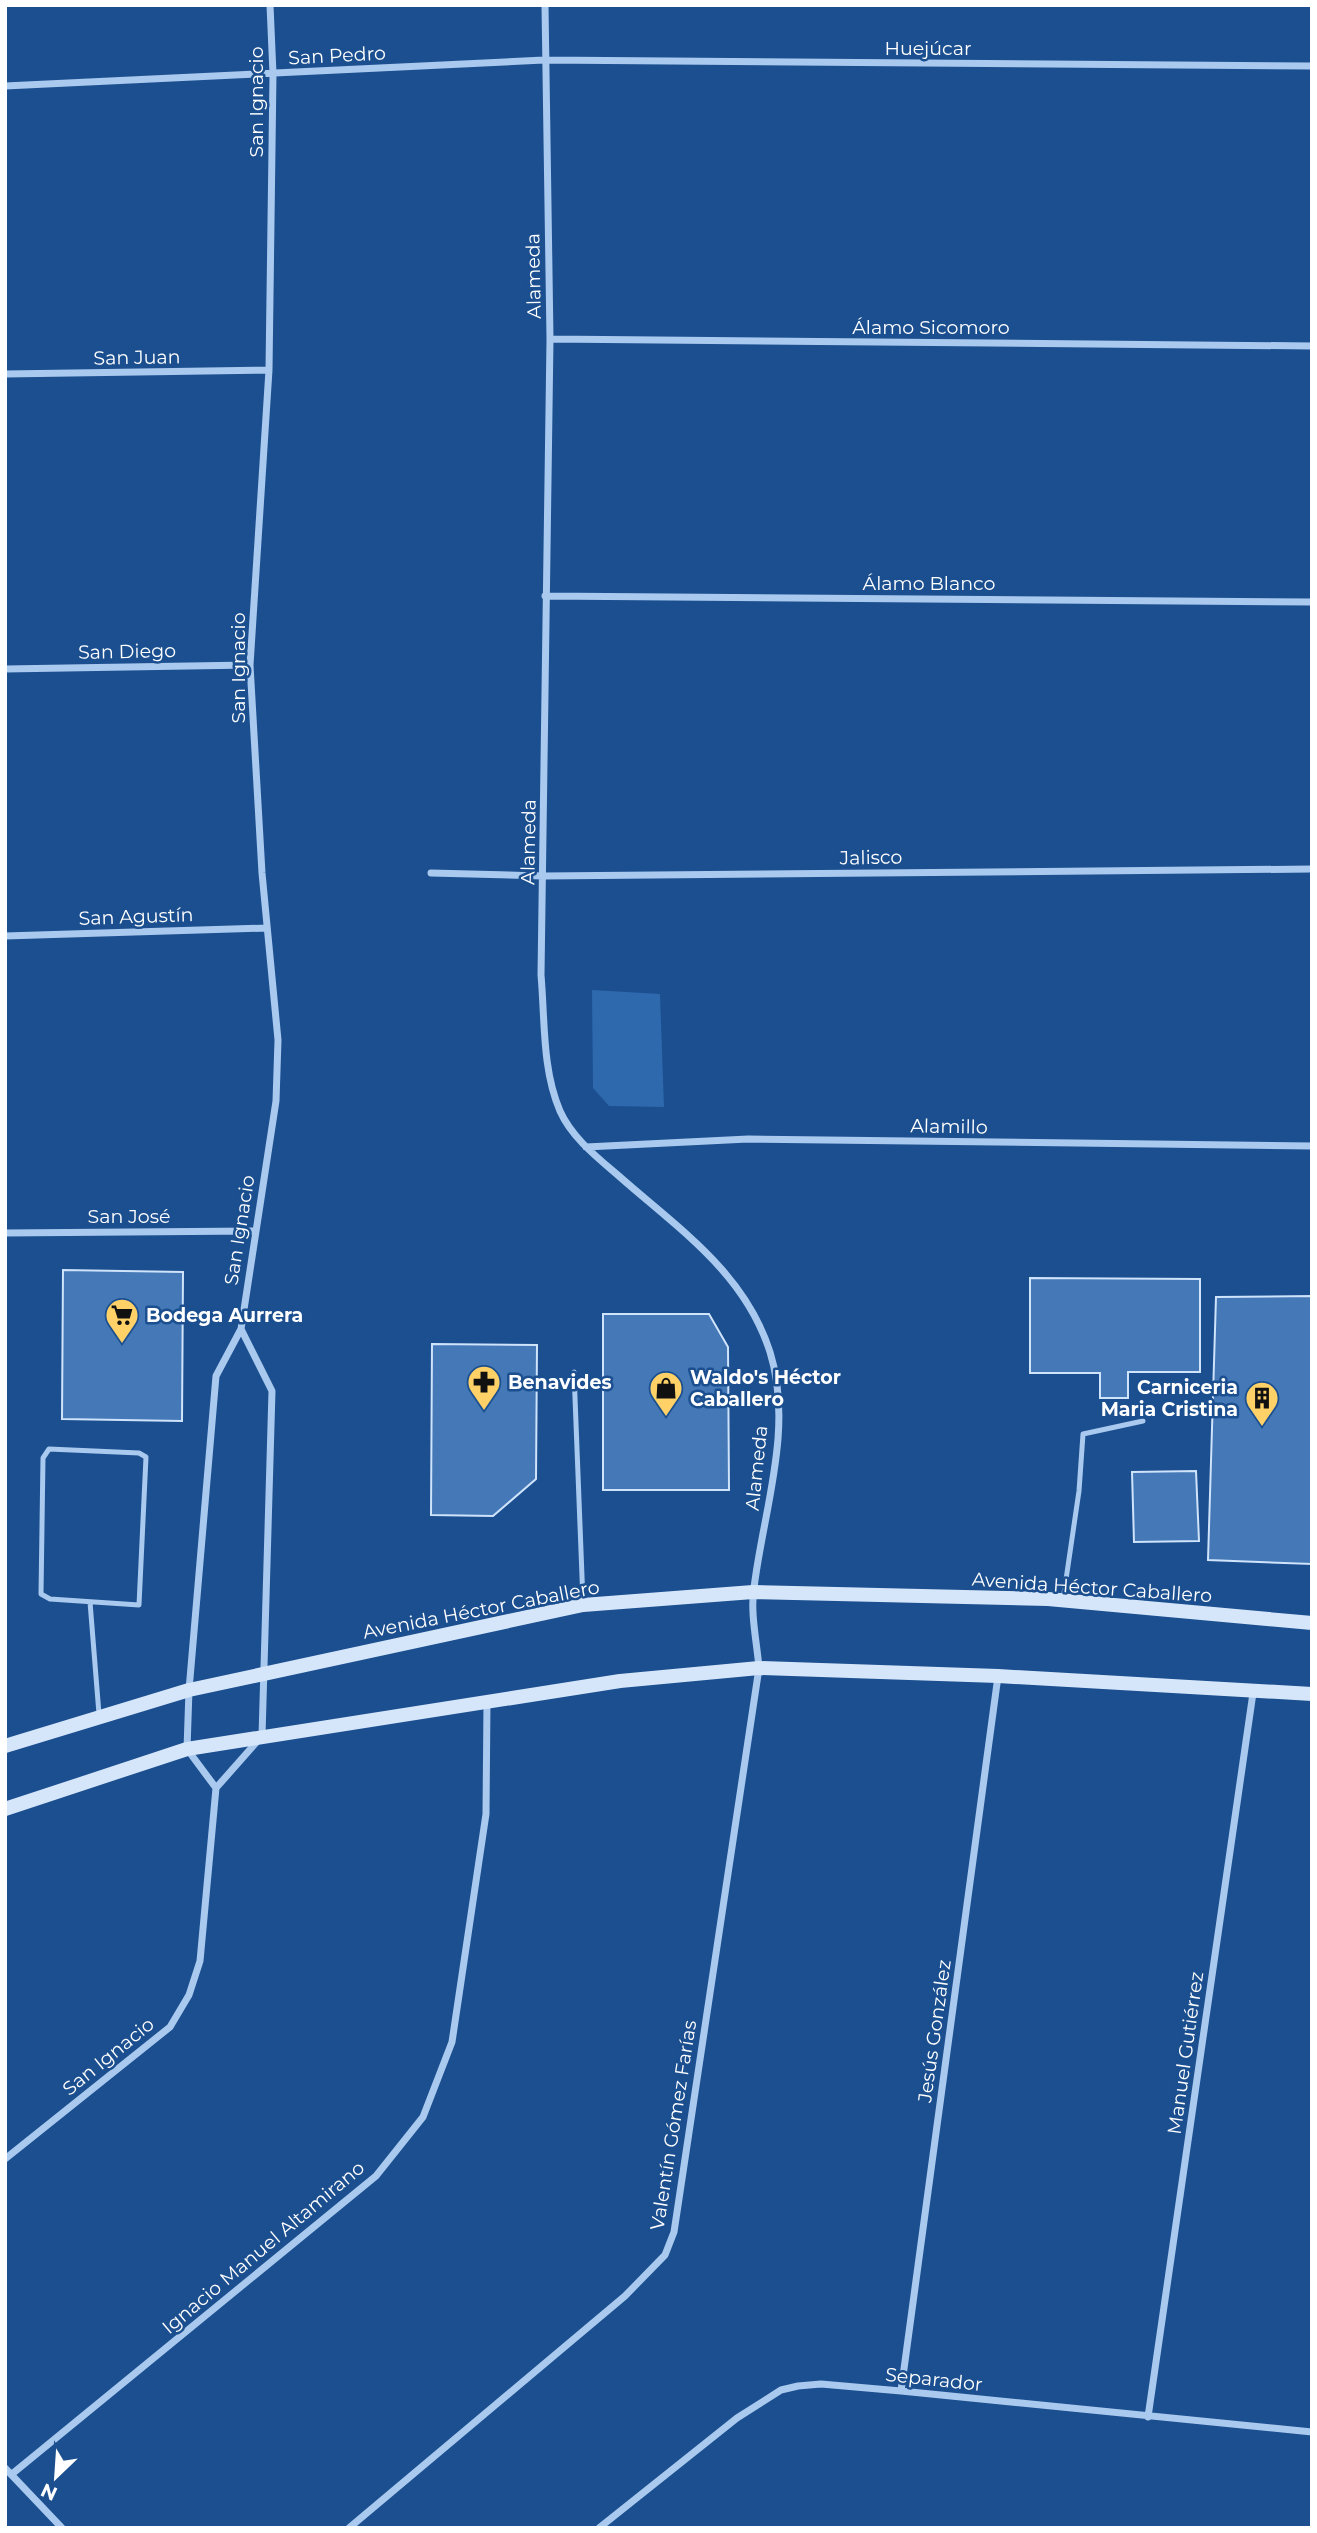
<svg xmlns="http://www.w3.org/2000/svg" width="1317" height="2533" viewBox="0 0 1317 2533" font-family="Montserrat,sans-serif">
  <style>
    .green { fill: #2e69ad }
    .building { fill: #4478b7; stroke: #cfe3fa; stroke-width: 2 }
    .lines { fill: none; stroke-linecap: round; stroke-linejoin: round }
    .service { stroke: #a9c9ee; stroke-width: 5 }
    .minor { stroke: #a9c9ee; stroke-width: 7 }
    .secondary { stroke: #d6e6fa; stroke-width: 14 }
    .labels { text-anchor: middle; stroke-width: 5; stroke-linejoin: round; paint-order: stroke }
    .street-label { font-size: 19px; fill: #fff; stroke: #1b4f8f }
    .poi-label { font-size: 19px; font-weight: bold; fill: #fff; stroke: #1b4f8f; text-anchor: start }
  </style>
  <rect width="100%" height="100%" fill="#1b4f8f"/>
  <path class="green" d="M592 990 660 994 664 1107 609 1106 593 1088Z"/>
  <path class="building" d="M63 1270 183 1272 182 1421 62 1419Z
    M1030 1278 1200 1279V1372H1128V1398H1100V1373H1030Z
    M1312 1296V1564L1208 1560 1216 1297Z
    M603 1314H709L728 1347 729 1490H603Z
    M432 1344 537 1345 536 1479 493 1516 431 1515Z
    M1196 1471 1199 1541 1134 1542 1132 1472Z"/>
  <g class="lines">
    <path class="service" d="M574 1372 583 1602
      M49 1449 139 1453 146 1457 139 1605 50 1599 41 1594 43 1458Z
      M1063 1600 1079 1491 1083 1434 1143 1421
      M90 1602 99 1714"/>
    <path class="minor" d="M5 86 544 60 1312 66
      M550 339 1312 346
      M5 374 269 370
      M545 596 1312 602
      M5 669 250 665
      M431 873 543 876 1312 869
      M5 936 267 928
      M586 1147 748 1139 1312 1146
      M5 1233 253 1231
      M216 1788 187 1749 189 1690 216 1376 241 1329 276 1101 278 1040 262 873 250 665 269 370 273 74 270 5
      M5 2159 170 2027 189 1995 200 1961 216 1788 262 1736 272 1391 241 1329
      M901 2391 998 1676
      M1148 2417 1253 1693
      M5 2468 62 2528
      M12 2474 376 2176 423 2117 452 2042 486 1814 487 1702
      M349 2528 625 2296 665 2255 674 2232 759 1668C757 1643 750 1613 754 1588 763 1512 794 1429 770 1352 745 1273 679 1229 620 1177 598 1158 572 1138 560 1111 542 1069 545 1020 541 975L550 339 545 5
      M599 2528 737 2418 781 2390 798 2386 821 2384 901 2391 1312 2432"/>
    <path class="secondary" d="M5 1746 189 1690 583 1605 753 1592 1048 1599 1312 1623
      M5 1809 187 1749 620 1681 759 1668 998 1676 1312 1694"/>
  </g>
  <defs>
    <symbol id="supermarket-pin" viewBox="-11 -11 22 30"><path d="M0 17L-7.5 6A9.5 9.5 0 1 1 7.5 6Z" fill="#ffd166" stroke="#1b4f8f"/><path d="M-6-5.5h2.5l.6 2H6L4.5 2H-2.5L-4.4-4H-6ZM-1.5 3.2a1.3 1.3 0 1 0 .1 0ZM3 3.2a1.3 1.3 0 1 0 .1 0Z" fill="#111"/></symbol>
    <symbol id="pharmacy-pin" viewBox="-11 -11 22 30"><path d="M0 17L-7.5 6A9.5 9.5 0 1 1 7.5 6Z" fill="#ffd166" stroke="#1b4f8f"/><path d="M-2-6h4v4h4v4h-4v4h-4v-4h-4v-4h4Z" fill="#111"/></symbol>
    <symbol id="shop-pin" viewBox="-11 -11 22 30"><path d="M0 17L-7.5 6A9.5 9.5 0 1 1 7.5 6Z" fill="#ffd166" stroke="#1b4f8f"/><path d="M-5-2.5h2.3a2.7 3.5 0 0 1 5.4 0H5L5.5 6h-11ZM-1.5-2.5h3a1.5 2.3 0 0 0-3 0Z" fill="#111"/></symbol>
    <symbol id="building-pin" viewBox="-11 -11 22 30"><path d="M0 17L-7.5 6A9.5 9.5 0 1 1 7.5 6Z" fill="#ffd166" stroke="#1b4f8f"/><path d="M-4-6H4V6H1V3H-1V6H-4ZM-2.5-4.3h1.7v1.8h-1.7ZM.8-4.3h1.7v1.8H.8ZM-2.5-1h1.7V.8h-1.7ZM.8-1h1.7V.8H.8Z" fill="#111"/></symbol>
  </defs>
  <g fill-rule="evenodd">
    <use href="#supermarket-pin" x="103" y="1296" width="38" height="52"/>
    <use href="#pharmacy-pin" x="465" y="1363" width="38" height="52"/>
    <use href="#shop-pin" x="647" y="1369" width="38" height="52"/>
    <use href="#building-pin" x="1243" y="1379" width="38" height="52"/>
  </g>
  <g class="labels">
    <g class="street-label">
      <text x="928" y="55">Huejúcar</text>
      <text transform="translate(337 55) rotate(-3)" y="7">San Pedro</text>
      <text transform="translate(256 102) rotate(-90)" y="7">San Ignacio</text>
      <text transform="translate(533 276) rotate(-91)" y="7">Alameda</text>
      <text x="931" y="334">Álamo Sicomoro</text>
      <text transform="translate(137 357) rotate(-1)" y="7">San Juan</text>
      <text x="929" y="590">Álamo Blanco</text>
      <text transform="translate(127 651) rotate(-1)" y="7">San Diego</text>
      <text transform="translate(238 668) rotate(-90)" y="7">San Ignacio</text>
      <text transform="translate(528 842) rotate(-89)" y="7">Alameda</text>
      <text transform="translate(871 857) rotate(-1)" y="7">Jalisco</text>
      <text transform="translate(136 916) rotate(-2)" y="7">San Agustín</text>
      <text transform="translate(949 1126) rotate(1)" y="7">Alamillo</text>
      <text x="129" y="1223">San José</text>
      <text transform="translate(239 1230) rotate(-81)" y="7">San Ignacio</text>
      <text transform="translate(756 1468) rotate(-84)" y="7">Alameda</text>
      <text transform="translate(1092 1587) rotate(4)" y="7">Avenida Héctor Caballero</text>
      <text transform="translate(481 1609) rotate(-11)" y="7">Avenida Héctor Caballero</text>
      <text transform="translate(934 2031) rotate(-82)" y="7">Jesús González</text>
      <text transform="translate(1185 2053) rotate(-82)" y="7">Manuel Gutiérrez</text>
      <text transform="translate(108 2056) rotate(-39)" y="7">San Ignacio</text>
      <text transform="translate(673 2125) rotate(-81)" y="7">Valentín Gómez Farías</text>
      <text transform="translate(263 2247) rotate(-40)" y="7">Ignacio Manuel Altamirano</text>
      <text transform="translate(934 2379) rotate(6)" y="7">Separador</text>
    </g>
    <g class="poi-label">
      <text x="146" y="1322">Bodega Aurrera</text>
      <text x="690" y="1384">Waldo's Héctor<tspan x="690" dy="22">Caballero</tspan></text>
      <text x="508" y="1389">Benavides</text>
      <text x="1238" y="1394" text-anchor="end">Carniceria<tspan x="1238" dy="22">Maria Cristina</tspan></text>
    </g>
  </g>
  <rect width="1317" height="2533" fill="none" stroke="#ffffff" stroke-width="14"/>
  <g transform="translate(56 2477) rotate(205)" stroke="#1b4f8f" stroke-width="5" paint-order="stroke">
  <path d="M0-5L12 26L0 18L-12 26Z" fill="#ffffff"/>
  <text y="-10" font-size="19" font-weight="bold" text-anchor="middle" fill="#ffffff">N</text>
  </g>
</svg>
